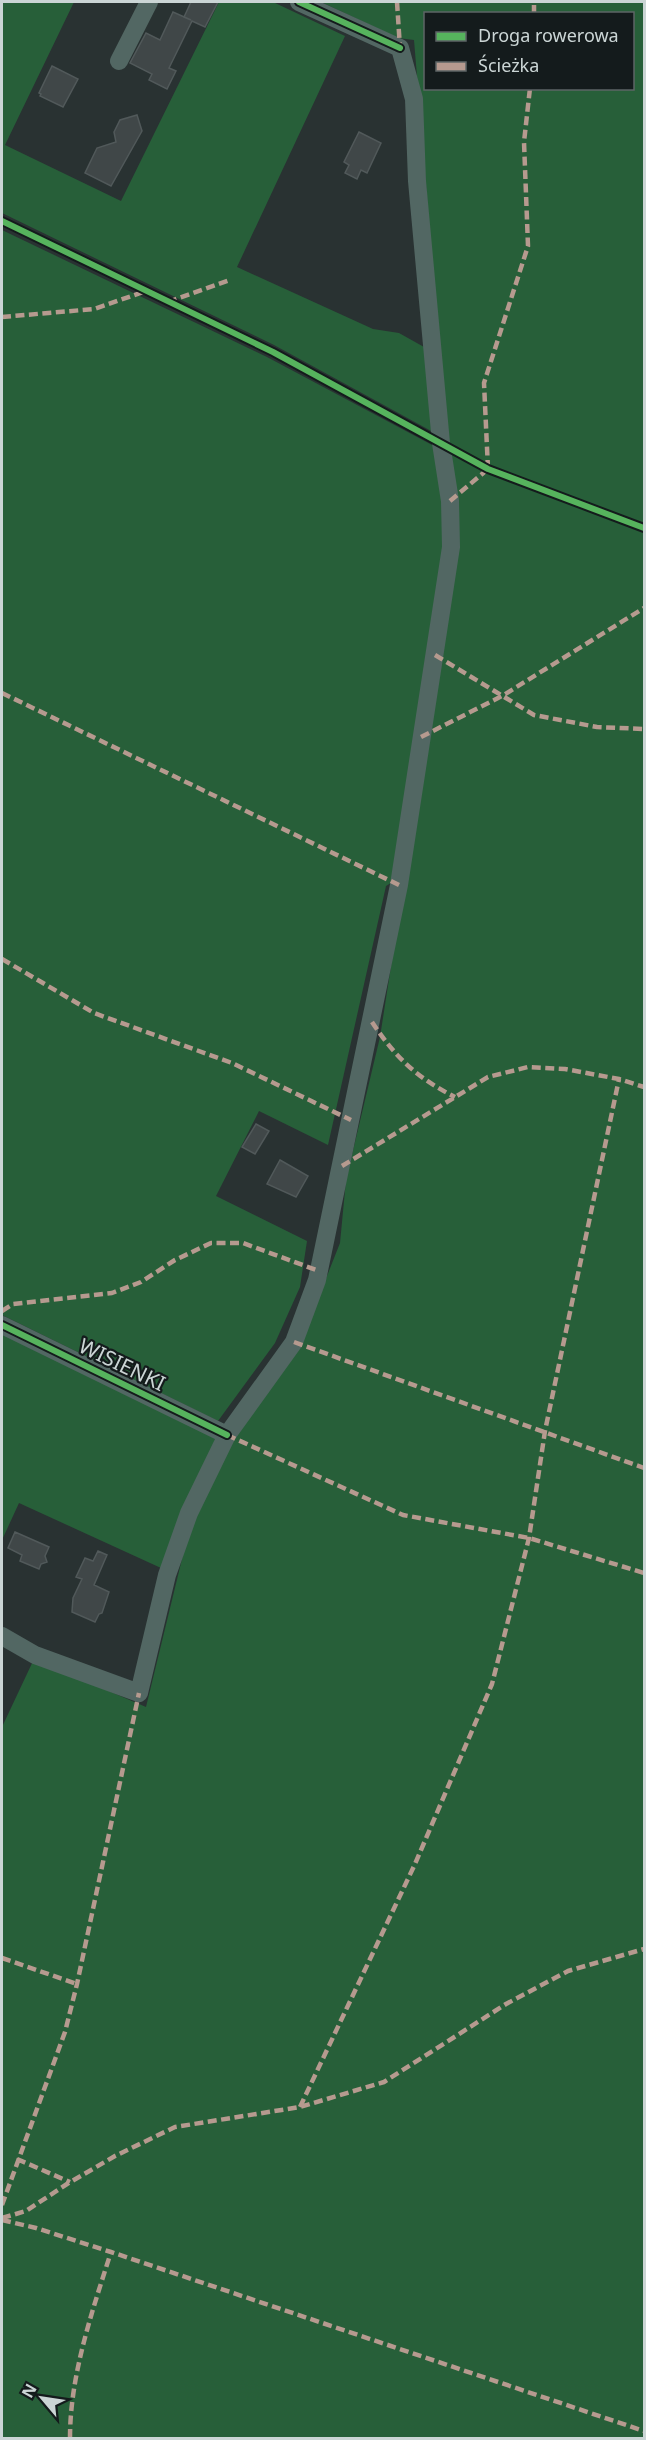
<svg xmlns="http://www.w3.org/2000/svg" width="646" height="2440" viewBox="0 0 646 2440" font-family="'Noto Sans',sans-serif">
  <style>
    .green { fill: #275f39; fill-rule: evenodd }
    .building { fill: #404748; stroke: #51595a; stroke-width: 1.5 }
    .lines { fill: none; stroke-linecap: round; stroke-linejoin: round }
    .minor { stroke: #526763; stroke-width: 18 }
    .quiet { stroke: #b69a8f; stroke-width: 4.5; stroke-dasharray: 9 4.5; stroke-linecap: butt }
    .cycleway-casing { stroke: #141b1c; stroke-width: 10 }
    .cycleway { stroke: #56b35d; stroke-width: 6 }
    .labels { text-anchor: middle; stroke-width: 4.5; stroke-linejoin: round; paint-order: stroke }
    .street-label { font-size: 21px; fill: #cbd5d5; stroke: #141b1c }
  </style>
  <rect width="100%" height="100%" fill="#293232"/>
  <path class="green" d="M2 2H74L5 145 121 201 219 2H273L345 36 237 267 373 329 399 333 424 347 433 432 274 345 2 213Z
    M321 2H644V2438H2V1727L34 1659 146 1707 190 1526 221 1457 297 1352 340 1243 346 1180 380 1037 456 549 414 40 398 38ZM426 14H632V88H426Z
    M2 230 267 357 434 446 445 503 444 545 394 881 386 886 328 1145 259 1111 216 1196 307 1241 300 1287 275 1343 218 1421 2 1315Z
    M2 1334 216 1438 161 1568 19 1503 2 1540Z"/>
  <path class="building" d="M191 2H218L205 27 192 21 169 68 176 71 167 89 149 80 152 74 130 63 146 33 160 40 173 12 191 20 184 17Z
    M52 66 78 79 63 107 40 96 41 94 39 93Z
    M137 115 142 131 111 186 85 173 97 148 116 142 114 132 120 120Z
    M359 132 381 143 367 173 361 170 357 179 345 173 349 165 344 162Z
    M256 1124 269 1131 255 1154 242 1147Z
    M280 1160 308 1176 296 1197 267 1184Z
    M15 1532 49 1547 45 1556 47 1562 41 1564 39 1569 20 1561 22 1555 8 1548Z
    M98 1551 107 1555 94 1585 109 1592 102 1613 99 1614 95 1622 72 1612 73 1598 82 1579 76 1577 85 1558 93 1561Z"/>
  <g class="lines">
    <path class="minor" d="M119 61 149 2
      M2 1325 227 1435
      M2 1636 35 1655 139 1693 167 1575 189 1513 227 1435 294 1342 317 1280 399 885 451 547 450 501 441 443 417 181 414 99 400 48 299 2"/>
    <path class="quiet" d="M397 2 400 48
      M534 14V2
      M168 302 230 280
      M2 317 94 309 146 291
      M488 469 484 383 528 246 524 142 530 88
      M450 501 488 469
      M435 655 534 715 597 727 644 729
      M2 693 399 885
      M421 737 502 696 644 608
      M2 959 94 1013 232 1063 351 1120
      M372 1022C395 1057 417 1078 455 1097
      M342 1166 488 1077 528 1067 565 1069 619 1079 644 1087
      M2 1311 13 1304 112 1293 141 1282 175 1260 211 1243H243L319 1271
      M294 1342 644 1468
      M227 1435 403 1515 529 1538 644 1573
      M2 1958 77 1984
      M300 2107 415 1864 492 1684 529 1538 545 1431 619 1079
      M17 2159 70 2182
      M2 2205 65 2032 77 1984 139 1693
      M2 2218 26 2211 67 2184 115 2156 175 2127 300 2107 384 2082 506 2004 568 1971 644 1949
      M2 2220 36 2228 111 2252 644 2431
      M70 2438C70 2375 92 2312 111 2252"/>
    <defs>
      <path id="cycleway" d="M299 2 400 48
        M2 221 273 352 488 469 644 528
        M2 1325 227 1435"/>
    </defs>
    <use href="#cycleway" class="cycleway-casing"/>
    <use href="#cycleway" class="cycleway"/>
  </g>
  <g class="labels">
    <g class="street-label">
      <text transform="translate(122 1365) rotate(26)" y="7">WISIENKI</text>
    </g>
  </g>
  <rect width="646" height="2440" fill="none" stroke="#cbd5d5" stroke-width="6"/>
  <rect x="424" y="12" width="210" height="78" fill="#141b1c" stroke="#5d6566" stroke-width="1.5"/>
  <rect x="436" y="32" width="30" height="9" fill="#56b35d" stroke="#5d6566" stroke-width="1.5"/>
  <text x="478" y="42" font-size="18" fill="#cbd5d5">Droga rowerowa</text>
  <rect x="436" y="62" width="30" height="9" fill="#b69a8f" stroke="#5d6566" stroke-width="1.5"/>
  <text x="478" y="72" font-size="18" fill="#cbd5d5">Ścieżka</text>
  <g transform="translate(42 2398) rotate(299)" stroke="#141b1c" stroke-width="4.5" paint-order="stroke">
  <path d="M0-4.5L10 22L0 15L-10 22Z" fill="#cbd5d5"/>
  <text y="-9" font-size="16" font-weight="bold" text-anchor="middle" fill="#cbd5d5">N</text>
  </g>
</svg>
